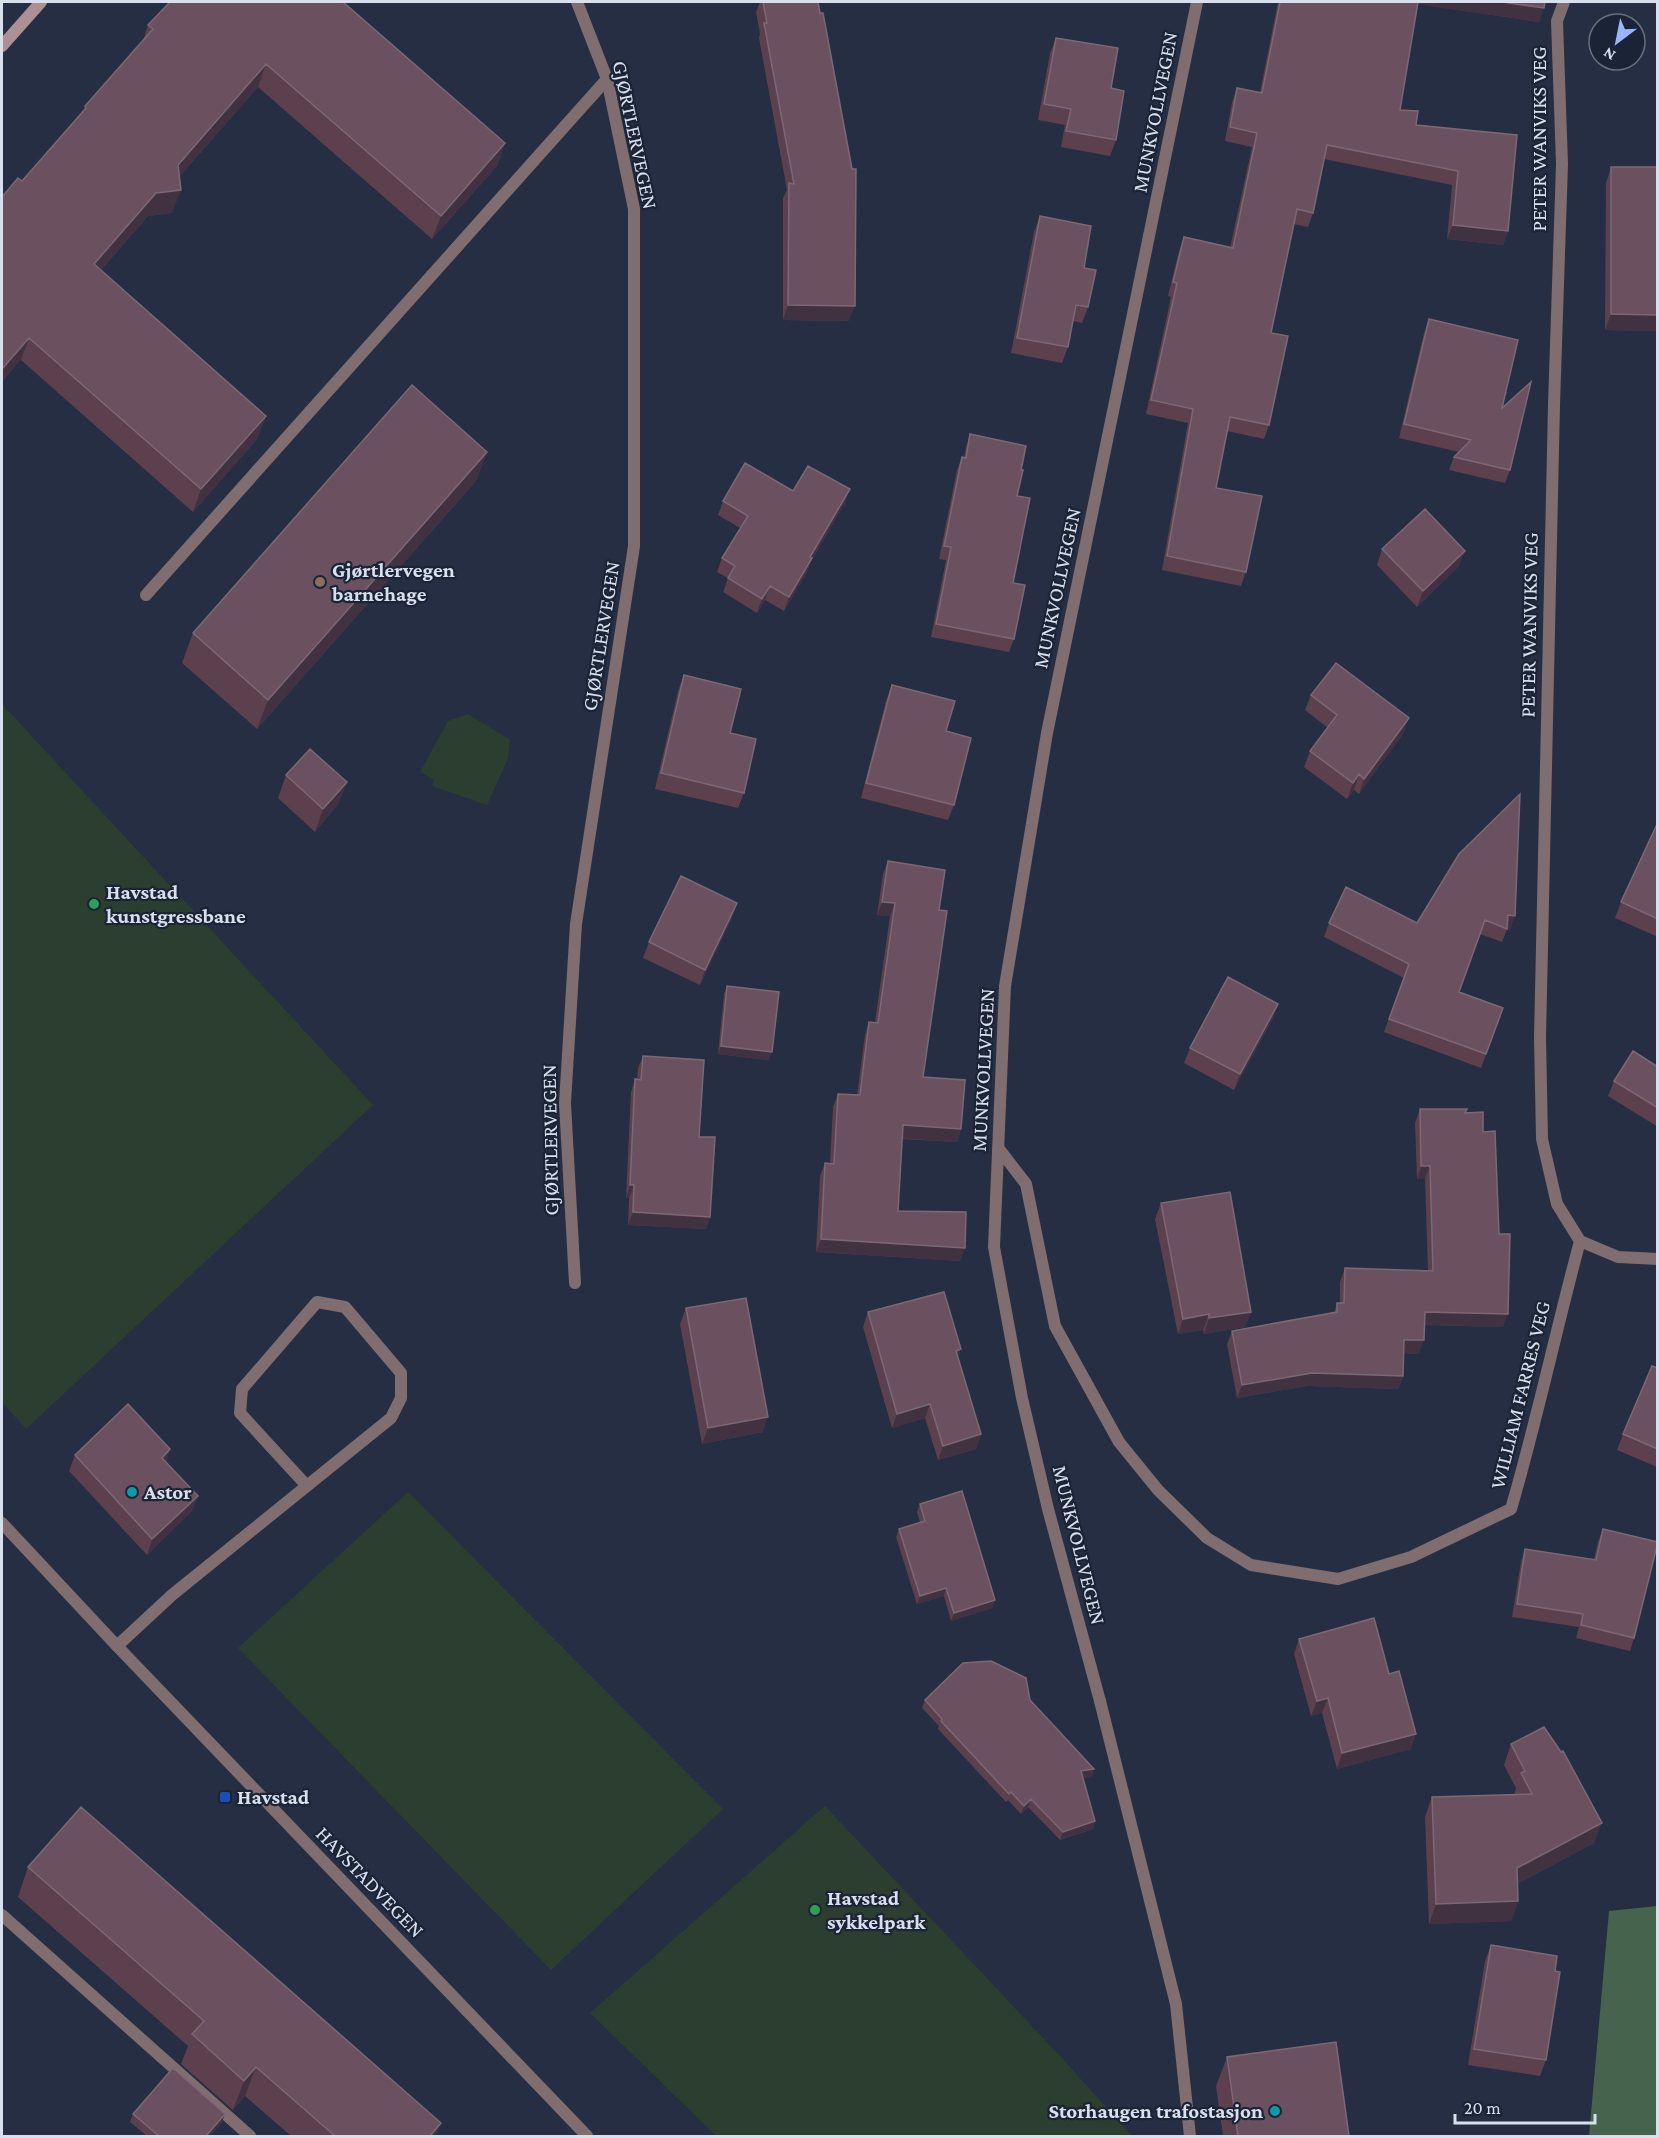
<svg xmlns="http://www.w3.org/2000/svg" width="1659" height="2138" viewBox="0 0 1659 2138" font-family="'Crimson Pro',serif">
  <style>
    .green { fill: #2c3e30 }
    .forest { fill: #46634d }
    .lines { fill: none; stroke-linecap: round; stroke-linejoin: round }
    .service { stroke: #7f6d6f; stroke-width: 12 }
    .minor { stroke: #7f6d6f; stroke-width: 12 }
    .secondary { stroke: #ac9093; stroke-width: 12 }
    .wall { fill: #5d404e }
    .shaded-wall { fill: #413242 }
    .building { fill: #6b515f; stroke: #7c6875; stroke-width: 1.5 }
    .education-dot { fill: #8d6e63; stroke: #1b2437; stroke-width: 2 }
    .leisure-dot { fill: #2e9e5b; stroke: #1b2437; stroke-width: 2 }
    .culture-dot { fill: #0f9aa8; stroke: #1b2437; stroke-width: 2 }
    .transit-dot { fill: #1a4fb4; stroke: #1b2437; stroke-width: 2 }
    .labels { text-anchor: middle; stroke-width: 4.5; stroke-linejoin: round; paint-order: stroke }
    .street-label { font-size: 21px; fill: #d9e0ed; stroke: #1b2437 }
    .poi-label { font-size: 21px; font-weight: bold; fill: #d9e0ed; stroke: #1b2437; text-anchor: start }
  </style>
  <rect width="100%" height="100%" fill="#252e42"/>
  <path class="green" d="M2 704 373 1105 26 1429 2 1402Z
    M468 714 510 740 508 759 487 805 432 786 434 780 420 772 448 721Z
    M408 1492 723 1809 551 1970 238 1648Z
    M825 1806 1060 2056 1132 2136H716L590 2013Z"/>
  <path class="forest" d="M1657 1906V2136H1589L1609 1911Z"/>
  <g class="lines">
    <path class="service" d="M146 595 607 79
      M117 1646 172 1595 391 1418 401 1398V1373L345 1307 317 1302 242 1389 240 1413 307 1486
      M1100 1701 1176 2004 1190 2136
      M2 1915 250 2136"/>
    <path class="minor" d="M1564 2 1557 21 1562 164 1554 405 1540 1037 1542 1139 1557 1204 1580 1241
      M999 1149 1026 1184 1055 1326 1119 1442 1158 1490 1207 1538 1251 1565 1338 1579 1411 1557 1511 1509C1537 1420 1556 1330 1580 1241
      M1580 1241 1618 1257 1658 1259
      M575 1283 565 1103 576 924 634 546V209L607 79 577 2
      M2 1523 117 1646 587 2136
      M1100 1701 1048 1509 1022 1398 994 1247 1005 986 1047 733 1197 2"/>
    <path class="secondary" d="M2 46 41 2"/>
  </g>
  <path class="wall" d="M760 2H818L849 321 783 320V198L787 190 759 38 760 34 756 12Z
    M1278 2H1545L1539 22 1418 4 1400 110 1416 125 1517 135 1508 231 1503 245 1447 239 1452 185 1324 159 1313 213 1308 227 1294 224 1271 333 1269 425 1264 439 1227 431 1216 488 1246 572 1241 586 1162 570 1188 423 1146 414 1171 297 1168 296 1179 251 1184 237 1230 248 1252 147 1225 141 1232 102 1237 88 1260 92Z
    M148 25 505 143 497 166 432 239 258 87 179 177 172 213 148 216 101 270 266 416 257 439 193 512 21 360 22 181 83 112 85 106 143 41Z
    M1056 38 1111 88 1116 140 1110 156 1061 147 1065 125 1038 120 1050 53Z
    M1611 167 1656 331 1605 330 1606 183Z
    M1040 216 1084 268 1088 307 1082 323 1073 321 1068 347 1062 363 1011 353 1034 232Z
    M1429 319 1502 408 1510 470 1505 483 1449 470 1454 457 1459 452 1399 438 1424 333Z
    M970 434 1021 470 1017 496 1013 583 1014 639 1009 652 931 637 946 560 939 559 957 470 962 457 964 458 966 447Z
    M487 452 476 481 257 729 182 663 193 633Z
    M793 491 845 503 811 561 807 572 784 611 765 600 757 613 723 592 728 578 717 572 722 558 740 528 718 515 723 501Z
    M1382 549 1459 566 1417 607 1377 565Z
    M684 675 730 733 744 793 738 808 655 789 678 691Z
    M892 685 946 731 954 805 948 820 861 798 886 701Z
    M1311 695 1403 734 1359 794 1354 790 1347 799 1304 767 1310 751 1328 728 1305 710Z
    M286 775 347 782 338 804 315 832 278 798Z
    M1658 822V937L1615 918 1621 902Z
    M1459 854 1510 930 1507 929 1502 942 1480 934 1459 992 1503 1008 1481 1068 1384 1032 1404 978 1324 937 1329 923H1417Z
    M888 861 939 910 923 1077 961 1129 957 1142 902 1139 898 1211 960 1261 816 1252 820 1176 825 1163H830L833 1107 838 1094 857 1095 865 1035 869 1022H875L890 916 877 915 883 874Z
    M732 918 700 985 643 958 649 942Z
    M727 986 769 1060 718 1054 724 994Z
    M1278 1004 1272 1020 1234 1090 1184 1063 1190 1048Z
    M643 1056 699 1137 710 1217 706 1229 628 1225 629 1198H626L631 1092 635 1079 637 1080 638 1068Z
    M1657 1067 1658 1127 1608 1096 1614 1081Z
    M1420 1109 1465 1113 1483 1132 1499 1234 1503 1327 1424 1325 1419 1354 1403 1353V1376L1398 1389 1307 1386 1237 1398 1227 1344 1232 1331 1334 1313 1337 1303H1340V1282L1345 1268 1428 1271 1425 1179H1417L1415 1123Z
    M1161 1203 1251 1312 1245 1327 1204 1334 1203 1330 1178 1334 1155 1219Z
    M686 1308 763 1432 702 1444 680 1324Z
    M868 1312 958 1358 981 1434 976 1449 938 1460 925 1418 892 1428 863 1327Z
    M1658 1368 1657 1467 1617 1450 1623 1434Z
    M170 1449 166 1462 192 1511 147 1555 69 1471 75 1455Z
    M920 1504 995 1600 992 1608 951 1621 944 1596 917 1604 896 1537 899 1529 920 1522 917 1512Z
    M1603 1529 1634 1638 1630 1651 1576 1638 1579 1627 1512 1617 1521 1562 1525 1549 1594 1559 1598 1542Z
    M1299 1639 1389 1674 1411 1749 1337 1769 1322 1713 1311 1716 1294 1654Z
    M925 1700H1030L1092 1777 1083 1778 1095 1821 1093 1829 1060 1840 1028 1807 1021 1814 1008 1800 1006 1802 938 1729 939 1726 922 1708Z
    M1511 1744 1594 1843 1517 1884 1518 1901 1511 1921 1429 1924 1425 1817 1432 1797 1514 1795 1516 1788 1504 1765Z
    M28 1867 436 2136H291L245 2096 233 2110 181 2064 188 2046 18 1897Z
    M1491 1945 1555 1971 1546 2060 1540 2076 1468 2065 1485 1961Z
    M1227 2057 1349 2136H1223L1216 2086Z
    M133 2114 222 2122 210 2136H147L130 2122Z"/>
  <path class="shaded-wall" d="M1416 2H1502L1544 8 1539 22 1415 4Z
    M266 64 258 87 170 187 178 165Z
    M505 143 497 166 432 239 441 216Z
    M181 190 172 213 148 216 86 287 94 264 156 193Z
    M1453 225 1508 231 1503 245 1447 239Z
    M788 305 855 306 849 321 783 320Z
    M1611 314 1658 315V327L1656 331 1605 330Z
    M29 338 21 360 2 382V369Z
    M266 416 257 439 193 512 201 489Z
    M487 452 476 481 257 729 268 700Z
    M850 489 845 503 811 561 807 572 784 611 789 597 810 557Z
    M1465 551 1459 566 1417 607 1423 591Z
    M770 586 765 600 757 613 762 599Z
    M1409 718 1403 734 1359 794 1364 779Z
    M1359 774 1354 790 1347 799 1353 783Z
    M347 782 338 804 315 832 323 809Z
    M882 902 895 903 890 916 877 915Z
    M737 903 732 918 700 985 705 970Z
    M1508 915 1515 916 1510 930 1507 929Z
    M1278 1004 1272 1020 1234 1090 1240 1074Z
    M721 1046 772 1052 769 1060 718 1054Z
    M903 1125 961 1129 957 1142 898 1138Z
    M1421 1166H1430L1425 1179H1417Z
    M630 1185H634L629 1198H626Z
    M633 1212 710 1217 706 1229 628 1225Z
    M821 1239 965 1248 960 1261 816 1252Z
    M1251 1312 1245 1327 1204 1334 1209 1318Z
    M1425 1312 1508 1314 1503 1327 1420 1325Z
    M1209 1314 1203 1330 1178 1334 1183 1319Z
    M1404 1340H1424L1419 1354 1399 1353Z
    M961 1349 956 1364V1351Z
    M1312 1373 1403 1376 1398 1389 1307 1386 1237 1398 1242 1385Z
    M930 1404 925 1418 892 1428 897 1414Z
    M768 1417 763 1432 702 1444 708 1428Z
    M981 1434 976 1449 938 1460 943 1446Z
    M170 1449 165 1465 162 1458Z
    M198 1496 192 1511 147 1555 152 1539Z
    M946 1588 944 1596 917 1604 920 1596Z
    M995 1600 992 1608 951 1621 954 1613Z
    M1328 1698 1322 1713 1311 1716 1317 1701Z
    M1416 1734 1411 1749 1337 1769 1342 1753Z
    M1094 1769 1092 1777 1078 1779 1081 1771Z
    M1031 1799 1028 1807 1021 1814 1024 1806Z
    M1095 1821 1093 1829 1060 1840 1063 1832Z
    M1602 1823 1594 1843 1509 1888 1517 1868Z
    M1518 1901 1511 1921 1429 1924 1436 1904Z
    M256 2067 245 2096 233 2110 244 2081Z
    M225 2114 222 2122 210 2136H206Z
    M441 2123 436 2136H430Z"/>
  <path class="building" d="M170 2H343L505 143 441 216 266 64 178 165 181 190 156 193 94 264 266 416 201 489 29 338 2 369V197L18 178 22 181 86 108 85 106 153 29 148 25Z
    M763 2H818L820 13H823L852 169H856L855 306 788 305 789 183 794 184 764 23H767Z
    M1280 2H1418L1400 110 1418 111 1416 125 1517 135 1508 231 1453 225 1458 171 1327 145 1313 213 1297 209 1271 333 1288 336 1269 425 1230 417 1216 488 1262 496 1246 572 1167 556 1193 409 1151 400 1177 283 1173 282 1184 237 1233 248 1257 133 1230 127 1237 88 1262 93Z
    M1502 2H1545L1544 8Z
    M1056 38 1118 48 1111 88 1124 91 1116 140 1066 131 1071 109 1044 104Z
    M1611 167H1658V315L1611 314Z
    M1040 216 1091 226 1084 268 1096 270 1088 307 1076 305 1068 347 1017 338Z
    M1429 319 1518 340 1502 408 1531 382 1510 470 1454 457 1471 440 1404 424Z
    M412 385 487 452 268 700 193 633Z
    M970 434 1026 446 1021 470H1023L1017 496 1030 498 1013 583 1025 585 1014 639 936 624 951 547 944 546 962 457 966 458Z
    M745 463 793 491 808 466 850 489 810 557 812 558 789 597 770 586 762 599 728 578 735 566 722 558 748 516 723 501Z
    M1425 509 1465 551 1423 591 1382 549Z
    M1336 663 1409 718 1364 779 1359 774 1353 783 1310 751 1337 715 1311 695Z
    M684 675 741 689 730 733 756 739 744 793 661 773Z
    M892 685 955 701 946 731 971 738 954 805 866 783Z
    M310 749 347 782 323 809 286 775Z
    M1520 794 1515 916 1508 915 1507 929 1485 920 1459 992 1503 1008 1486 1054 1389 1019 1409 964 1329 923 1346 887 1417 923 1459 854Z
    M1658 822V919L1621 902Z
    M888 861 945 870 939 910 947 911 923 1077 965 1080 961 1129 903 1125 898 1211 966 1212 965 1248 821 1239 825 1163 834 1164 838 1094 860 1095 869 1022 878 1023 895 903 882 902Z
    M681 876 737 903 705 970 649 942Z
    M1228 977 1278 1004 1240 1074 1190 1048Z
    M727 986 779 992 772 1052 721 1046Z
    M1633 1051 1658 1067V1108L1614 1081Z
    M643 1056 704 1060 699 1137H715L710 1217 633 1212 634 1185H630L635 1079 641 1080Z
    M1420 1109H1467L1465 1113 1483 1112V1132L1495 1131 1499 1234H1510L1508 1314 1425 1312 1424 1340H1404L1403 1376 1312 1373 1242 1385 1232 1331 1337 1312V1303H1344L1345 1268 1433 1271 1430 1166H1421Z
    M1230 1192 1251 1312 1209 1318V1314L1183 1319 1161 1203Z
    M944 1292 961 1349 956 1351 981 1434 943 1446 930 1404 897 1414 868 1312Z
    M746 1298 768 1417 708 1428 686 1308Z
    M1652 1366 1658 1368V1449L1623 1434Z
    M128 1404 170 1449 162 1458 198 1496 152 1539 75 1455Z
    M962 1491 995 1600 954 1613 946 1588 920 1596 899 1529 925 1521 920 1504Z
    M1603 1529 1658 1542 1634 1638 1581 1625 1583 1614 1517 1604 1525 1549 1596 1560Z
    M1374 1618 1389 1674 1399 1671 1416 1734 1342 1753 1328 1698 1317 1701 1299 1639Z
    M991 1661 1026 1678 1030 1700 1094 1769 1081 1771 1095 1821 1063 1832 1031 1799 1024 1806 1011 1792 1009 1794 941 1721 942 1719 925 1700 963 1663Z
    M1544 1727 1561 1752 1563 1751 1602 1823 1517 1868 1518 1901 1436 1904 1432 1797 1532 1794 1521 1773 1525 1771 1511 1744Z
    M81 1807 441 2123 430 2136H335L256 2067 244 2081 192 2034 204 2021 28 1867Z
    M1491 1945 1557 1956 1555 1971 1560 1972 1546 2060 1474 2049Z
    M1336 2042 1349 2136H1238L1227 2057Z
    M173 2068 225 2114 206 2136H159L133 2114Z"/>
  <circle class="education-dot" cx="320" cy="582" r="6"/>
  <g class="leisure-dot">
    <circle cx="94" cy="904" r="6"/>
    <circle cx="815" cy="1910" r="6"/>
  </g>
  <g class="culture-dot">
    <circle cx="132" cy="1492" r="6"/>
    <circle cx="1275" cy="2111" r="6"/>
  </g>
  <rect class="transit-dot" x="219" y="1791" width="12" height="12" rx="3"/>
  <g class="labels">
    <g class="street-label">
      <text transform="translate(1155 112) rotate(-79)" y="7">MUNKVOLLVEGEN</text>
      <text transform="translate(635 135) rotate(78)" y="7">GJØRTLERVEGEN</text>
      <text transform="translate(1539 139) rotate(-90)" y="7">PETER WANVIKS VEG</text>
      <text transform="translate(1057 588) rotate(-78)" y="7">MUNKVOLLVEGEN</text>
      <text transform="translate(1529 625) rotate(-89)" y="7">PETER WANVIKS VEG</text>
      <text transform="translate(601 636) rotate(-81)" y="7">GJØRTLERVEGEN</text>
      <text transform="translate(983 1070) rotate(-87)" y="7">MUNKVOLLVEGEN</text>
      <text transform="translate(550 1140) rotate(-91)" y="7">GJØRTLERVEGEN</text>
      <text transform="translate(1520 1395) rotate(-76)" y="7">WILLIAM FARRES VEG</text>
      <text transform="translate(1079 1545) rotate(76)" y="7">MUNKVOLLVEGEN</text>
      <text transform="translate(370 1882) rotate(46)" y="7">HAVSTADVEGEN</text>
    </g>
    <g class="poi-label">
      <text x="332" y="577">Gjørtlervegen<tspan x="332" dy="24">barnehage</tspan></text>
      <text x="106" y="899">Havstad<tspan x="106" dy="24">kunstgressbane</tspan></text>
      <text x="144" y="1499">Astor</text>
      <text x="237" y="1804">Havstad</text>
      <text x="827" y="1905">Havstad<tspan x="827" dy="24">sykkelpark</tspan></text>
      <text x="1263" y="2118" text-anchor="end">Storhaugen trafostasjon</text>
    </g>
  </g>
  <rect width="1659" height="2138" fill="none" stroke="#d9e0ed" stroke-width="6"/>
  <g transform="translate(1617 42) rotate(212)"><circle r="28" fill="#1b2437" stroke="#676f80" stroke-width="1.5"/>
  <path d="M0-4.5L10 22L0 15L-10 22Z" fill="#99b5fd"/>
  <text y="-9" font-size="16" font-weight="bold" text-anchor="middle" fill="#d9e0ed">N</text>
  </g>
  <path d="M1455 2114v9h140v-9" fill="none" stroke="#d9e0ed" stroke-width="3"/>
  <text x="1464" y="2114" font-size="18" fill="#d9e0ed" stroke="#1b2437" stroke-width="4.5" paint-order="stroke">20 m</text>
</svg>
